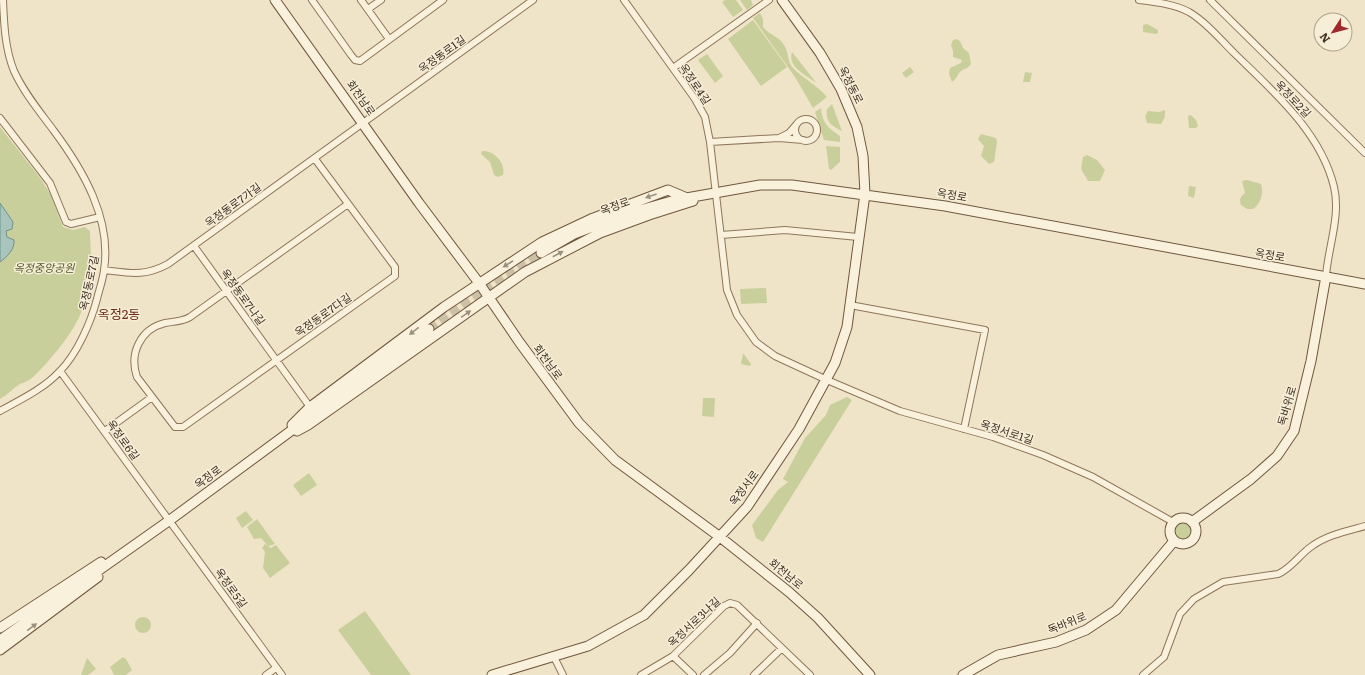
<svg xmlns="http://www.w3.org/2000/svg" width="1365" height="675" viewBox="0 0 1365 675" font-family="Literata,'Noto Sans KR',serif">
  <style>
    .green { fill: #c9cf9b }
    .water { fill: #a9c4bc; stroke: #6f938a }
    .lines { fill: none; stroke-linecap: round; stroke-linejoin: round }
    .secondary-tunnel { stroke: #ccc0a6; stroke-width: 9; stroke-dasharray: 9 4.5; stroke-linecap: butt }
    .street-casing { stroke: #8d765c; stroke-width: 8 }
    .secondary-casing { stroke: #6f573f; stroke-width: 11 }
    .street { stroke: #faf1dc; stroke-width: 6 }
    .secondary { stroke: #faf1dc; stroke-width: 9 }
    .oneway { fill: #9c907e }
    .labels { text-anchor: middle; stroke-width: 3; stroke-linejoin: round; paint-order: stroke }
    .street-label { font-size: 11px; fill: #3d2e20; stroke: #f7eed8 }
    .park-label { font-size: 11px; font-style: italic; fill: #4d5a26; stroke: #f7eed8 }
    .quarter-label { font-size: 13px; fill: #6b2e1e; stroke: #f7eed8 }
  </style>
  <rect width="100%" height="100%" fill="#f0e4c8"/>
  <path class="green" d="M725 0H736L743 10 733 17 722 2Z
    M740 0H751L753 5 747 10Z
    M760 13 763 19V27C769 35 779 36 784 45 789 52 787 61 793 68 804 79 817 85 827 97L813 108 795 77 753 18Z
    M753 20 787 67 761 86 728 39Z
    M1147 24 1158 30V33L1156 34 1143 32V25Z
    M956 39 960 41 963 48 969 53 971 64C968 69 964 68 960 72 957 75 956 80 952 82L949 74 950 68 961 63 962 60 953 57V51L951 45 953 40Z
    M792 52 815 81V82C805 75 787 66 792 52Z
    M707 54 723 76 715 83 698 60Z
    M910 67 914 72 906 78 902 73Z
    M1025 72 1032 73 1030 82H1023Z
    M832 104 842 131C832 126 825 122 827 109Z
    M821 108C822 123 828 128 840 136V142L824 140 815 112Z
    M1165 110V117L1161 124 1147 123 1145 116 1148 111 1159 112Z
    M1191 115 1196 120 1198 126 1196 128H1189L1188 116Z
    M0 127 41 179 51 195 63 227 73 230 85 227 90 231 91 257 82 299C90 315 46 366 33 377 29 381 25 382 20 384 13 388 8 395 0 399Z
    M981 134 996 138 997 142 994 162 989 164 981 156 984 146 978 139Z
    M826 146 840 147V162L831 170 829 169Z
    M482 151C494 150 506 163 503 175L498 177 494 175 490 162 481 154Z
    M1087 155 1097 160 1105 170 1100 181H1088C1081 168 1080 174 1083 157Z
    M1247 180 1261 184C1264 192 1261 204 1253 209H1247L1241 205C1239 200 1240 197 1245 193L1242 181Z
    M1189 186 1196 187 1194 198 1188 196Z
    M766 288 767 303 741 304 740 289Z
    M743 353 751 364 750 366 741 364Z
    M847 397 852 400 763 542 756 538 752 525 778 490 788 482 783 479 805 438 826 415 830 405Z
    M703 398H715L714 417 702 416Z
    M309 473 317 485 301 496 293 485Z
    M246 511 253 520 242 528 236 518Z
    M257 519 275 544 268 546 261 538 254 539 247 527Z
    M1175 531a8 8 0 1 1 16 0a8 8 0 1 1-16 0Z
    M265 544 271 548 276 545 290 563 270 578 263 568 265 552 262 548Z
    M365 611 411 675H371L338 630Z
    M135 625a8 8 0 1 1 16 0a8 8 0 1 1-16 0Z
    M123 657 126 659 132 670 126 675H114L110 667Z
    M87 658 96 669 88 675H81Z"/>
  <path class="water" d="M0 203 13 222 12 229 6 231 7 237 14 240C15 249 7 257 0 262Z"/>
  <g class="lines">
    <path class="secondary-tunnel" d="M429 329 469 300 541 253"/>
    <defs>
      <path id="street" d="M312 0 351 55 355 60 360 61 443 0
        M361 0 389 39
        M624 0 695 99 705 117 710 142 727 290 737 315 756 342 775 356 827 380 900 411 993 437 1043 455 1093 477 1173 522
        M1139 0C1155 2 1174 4 1189 12 1206 22 1220 39 1234 53 1272 90 1321 132 1334 187 1341 215 1328 248 1326 276
        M1210 0 1365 153
        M368 9 381 0
        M673 68 769 0
        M0 118 50 183 66 222 71 224 100 217
        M795 130a11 11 0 1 1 22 0a11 11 0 1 1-22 0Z
        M796 125 789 133 779 138 803 140
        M710 142 779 138
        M315 159 395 267V276L183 427H175L137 377C129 354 140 329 165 323 174 321 182 322 190 317L348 204
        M721 235 785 230 858 237
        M194 246 310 407
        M104 270C130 273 144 277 168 264L533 0
        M850 305 985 330 964 429
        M60 371 282 675
        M0 411C20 400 45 388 60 371 77 354 91 322 97 299 99 290 103 280 104 270 112 219 83 170 54 131 40 112 24 93 14 71 5 49 4 24 3 0
        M105 431 152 397
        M673 656 693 675
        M554 657 563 675
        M266 675 276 668
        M641 675 673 656 724 606 730 603 737 605 810 675
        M704 675 730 653 757 623
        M754 675 782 648
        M1143 675 1164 657 1180 614 1194 599 1223 582 1278 574C1291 569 1300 554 1312 546 1327 535 1347 531 1365 526"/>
      <path id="secondary" d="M275 0 419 203 479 283 520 343 579 423 615 460 720 537 789 592 818 618 870 675
        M541 253 574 234 626 214 675 200 760 185H792L945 206 1365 284
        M292 425 310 407 444 307 542 242 591 219 668 190 687 198
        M297 431 308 425 525 272 600 233 649 215 693 201
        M1170 531a13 13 0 1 1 26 0a13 13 0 1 1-26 0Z
        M1192 522 1251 479 1277 456 1294 431 1311 361 1326 276
        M0 628 101 562
        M0 640 170 520 429 329
        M0 650 98 577
        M492 675 588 646 644 615 689 570 747 507 799 429 835 363 847 327 865 194 863 156 857 127 841 89 820 53 782 0
        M963 675 998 655 1056 642 1086 630 1116 610 1174 541"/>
    </defs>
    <use href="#street" class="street-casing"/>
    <use href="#secondary" class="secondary-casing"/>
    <use href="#street" class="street"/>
    <use href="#secondary" class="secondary"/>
  </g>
  <defs><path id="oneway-solid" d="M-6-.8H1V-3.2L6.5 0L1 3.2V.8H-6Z"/></defs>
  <g class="oneway">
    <use href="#oneway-solid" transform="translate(651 196) rotate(161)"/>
    <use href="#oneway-solid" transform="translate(558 254) rotate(-28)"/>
    <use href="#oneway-solid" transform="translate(508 264) rotate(147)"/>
    <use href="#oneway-solid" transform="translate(466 314) rotate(-35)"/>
    <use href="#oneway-solid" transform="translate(414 331) rotate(142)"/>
    <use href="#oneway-solid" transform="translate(32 627) rotate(-36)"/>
  </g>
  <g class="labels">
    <g class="street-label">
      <text transform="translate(442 54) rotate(-36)" y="4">옥정동로1길</text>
      <text transform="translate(695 84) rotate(56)" y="4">옥정로4길</text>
      <text transform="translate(851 85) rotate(63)" y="4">옥정동로</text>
      <text transform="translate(361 98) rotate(55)" y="4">회천남로</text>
      <text transform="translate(1293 99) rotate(47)" y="4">옥정로2길</text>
      <text transform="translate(952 195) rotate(10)" y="4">옥정로</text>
      <text transform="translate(233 205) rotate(-36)" y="4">옥정동로7가길</text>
      <text transform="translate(615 206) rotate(-20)" y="4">옥정로</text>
      <text transform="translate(1270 255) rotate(10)" y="4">옥정로</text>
      <text transform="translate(89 283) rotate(-78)" y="4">옥정동로7길</text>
      <text transform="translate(243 297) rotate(54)" y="4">옥정동로7나길</text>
      <text transform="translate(323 315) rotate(-35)" y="4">옥정동로7다길</text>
      <text transform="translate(548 362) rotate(54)" y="4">회천남로</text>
      <text transform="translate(1287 406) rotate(-74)" y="4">독바위로</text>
      <text transform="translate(1007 432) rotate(18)" y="4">옥정서로1길</text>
      <text transform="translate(123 440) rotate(54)" y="4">옥정로6길</text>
      <text transform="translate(208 477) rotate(-37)" y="4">옥정로</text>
      <text transform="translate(744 488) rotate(-53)" y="4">옥정서로</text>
      <text transform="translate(786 574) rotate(40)" y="4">회천남로</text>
      <text transform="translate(231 588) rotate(54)" y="4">옥정로5길</text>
      <text transform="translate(694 622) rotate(-43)" y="4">옥정서로3나길</text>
      <text transform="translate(1067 623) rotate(-22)" y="4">독바위로</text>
    </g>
    <g class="park-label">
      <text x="44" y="272">옥정중앙공원</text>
    </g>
    <g class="quarter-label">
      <text x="119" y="319">옥정2동</text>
    </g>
  </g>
  <g transform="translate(1333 32) rotate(234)"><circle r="19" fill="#f7eed8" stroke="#ada18e"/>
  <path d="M0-3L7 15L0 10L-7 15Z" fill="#9e2a2b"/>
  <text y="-6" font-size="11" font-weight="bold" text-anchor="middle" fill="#3d2e20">N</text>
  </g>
</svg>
